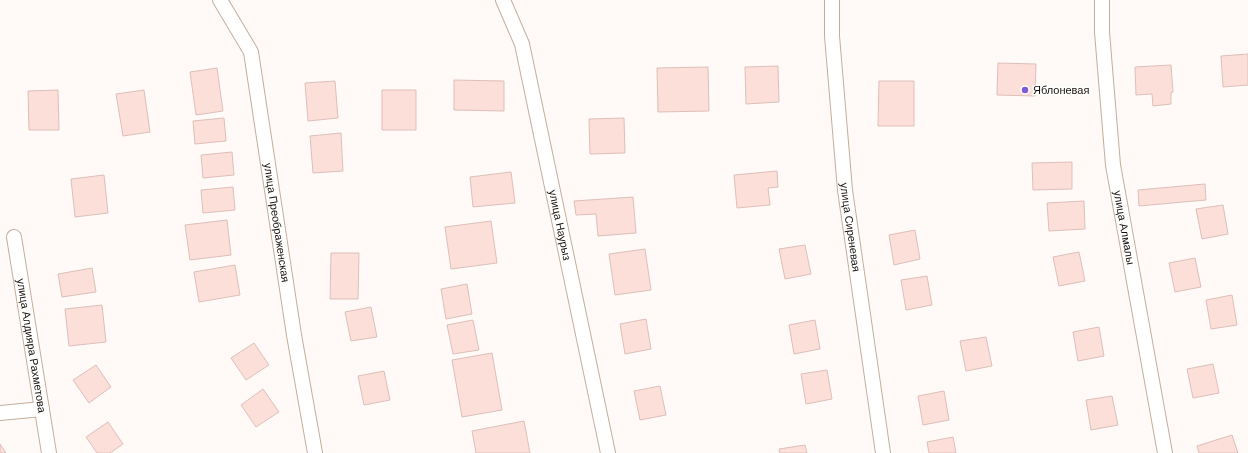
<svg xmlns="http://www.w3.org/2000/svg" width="1248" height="453" viewBox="0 0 1248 453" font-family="Arial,sans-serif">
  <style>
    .building { fill: #fddfd9; stroke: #ddbfba }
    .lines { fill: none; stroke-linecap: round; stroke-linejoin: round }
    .minor-casing { stroke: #c4ae9d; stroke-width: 16 }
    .minor { stroke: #fff; stroke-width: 14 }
    .poi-dot { fill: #7f5cd6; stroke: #fff; stroke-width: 1.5 }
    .labels { text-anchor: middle; stroke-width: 3; stroke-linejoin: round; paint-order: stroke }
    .poi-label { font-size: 11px; fill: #17100a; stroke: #fff; text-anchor: start }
    .street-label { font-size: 11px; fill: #17100a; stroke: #fff }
  </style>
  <rect width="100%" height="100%" fill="#fffaf7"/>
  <path class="building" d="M1248 54V85L1223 87 1221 56Z
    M998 63 1036 64 1035 96 997 95Z
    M1171 65 1173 92 1171 93V104L1153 106 1152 94 1136 95 1135 67Z
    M778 66 779 102 746 104 745 67Z
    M708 67 709 111 658 112 657 68Z
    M217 68 223 111 196 115 190 72Z
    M454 80 504 81V111L454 110Z
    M335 81 338 118 308 121 305 83Z
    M879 81H914V126H878Z
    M58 90 59 130H29L28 91Z
    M144 90 150 132 123 136 116 94Z
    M382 90H416V130H382Z
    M224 118 226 141 195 144 193 121Z
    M624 118 625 153 590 154 589 119Z
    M341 133 343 171 313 173 310 136Z
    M232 152 234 175 203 178 201 155Z
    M1072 162V189L1033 190 1032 163Z
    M777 171 778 187 768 188 770 205 737 208 734 175Z
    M511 172 515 203 473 207 470 177Z
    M104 175 108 213 75 217 71 179Z
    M1205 184 1206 200 1139 206 1138 190Z
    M233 187 235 210 203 213 201 190Z
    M633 197 636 233 598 236 596 214 576 215 574 201Z
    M1084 201 1085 229 1049 231 1047 203Z
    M1223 205 1228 234 1202 239 1196 209Z
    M227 220 231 255 190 260 185 225Z
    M491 221 497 263 451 269 445 227Z
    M915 230 920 259 894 265 889 235Z
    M805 245 811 274 785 279 779 249Z
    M645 249 651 290 615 295 609 254Z
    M1079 252 1085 281 1059 286 1053 257Z
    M331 253H359L358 299H330Z
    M1195 258 1201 287 1175 292 1169 263Z
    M235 265 240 295 199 302 194 272Z
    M92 268 96 292 62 297 58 274Z
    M927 276 932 305 906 310 901 280Z
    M467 284 472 314 446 319 441 289Z
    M1232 295 1237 325 1211 329 1206 300Z
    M102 305 106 342 69 346 65 309Z
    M371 307 377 337 351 341 345 312Z
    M646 319 651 349 625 354 620 324Z
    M473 320 479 350 453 354 447 325Z
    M815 320 820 349 794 354 789 325Z
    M1099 327 1104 356 1078 361 1073 332Z
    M986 337 992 366 966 371 960 341Z
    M254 343 269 365 246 380 231 358Z
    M492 353 502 410 462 417 452 360Z
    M1213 364 1219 393 1193 398 1187 369Z
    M96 365 111 387 89 403 73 380Z
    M827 370 832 399 806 404 801 374Z
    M384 371 390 400 364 405 358 376Z
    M660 386 666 415 640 420 634 391Z
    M263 389 279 412 256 427 241 405Z
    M944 391 949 420 923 425 918 396Z
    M1112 396 1118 425 1091 430 1086 400Z
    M524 421 530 453H476L472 431Z
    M108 422 123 444 110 453H97L86 437Z
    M1232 435 1238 453H1199L1197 446Z
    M953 437 956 453H929L927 442Z
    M0 444 6 453H0Z
    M805 445 807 453H780L779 449Z"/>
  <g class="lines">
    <defs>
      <g id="minor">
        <path id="s1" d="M220 0 251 52 294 335 315 453"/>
        <path id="s2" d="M503 0 522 44 608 453"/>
        <path id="s3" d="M832 0V36L845 190 883 453"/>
        <path id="s4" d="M1102 0V32L1113 165 1165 453"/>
        <path id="s5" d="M14 237 49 453"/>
        <path d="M0 413 42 409"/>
      </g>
    </defs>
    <use href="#minor" class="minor-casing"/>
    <use href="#minor" class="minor"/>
  </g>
  <circle class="poi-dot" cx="1025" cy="90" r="4"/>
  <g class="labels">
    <g class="poi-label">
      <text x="1033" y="94">Яблоневая</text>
    </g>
    <g class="street-label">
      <text dy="4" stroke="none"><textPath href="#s1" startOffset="233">улица Преображенская</textPath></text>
      <text dy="4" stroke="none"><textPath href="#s2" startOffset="233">улица Наурыз</textPath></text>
      <text dy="4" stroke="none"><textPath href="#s3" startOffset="228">улица Сиреневая</textPath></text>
      <text dy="4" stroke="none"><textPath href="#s4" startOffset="229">улица Алмалы</textPath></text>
      <text dy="4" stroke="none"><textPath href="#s5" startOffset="110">улица Алдияра Рахметова</textPath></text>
    </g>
  </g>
</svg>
